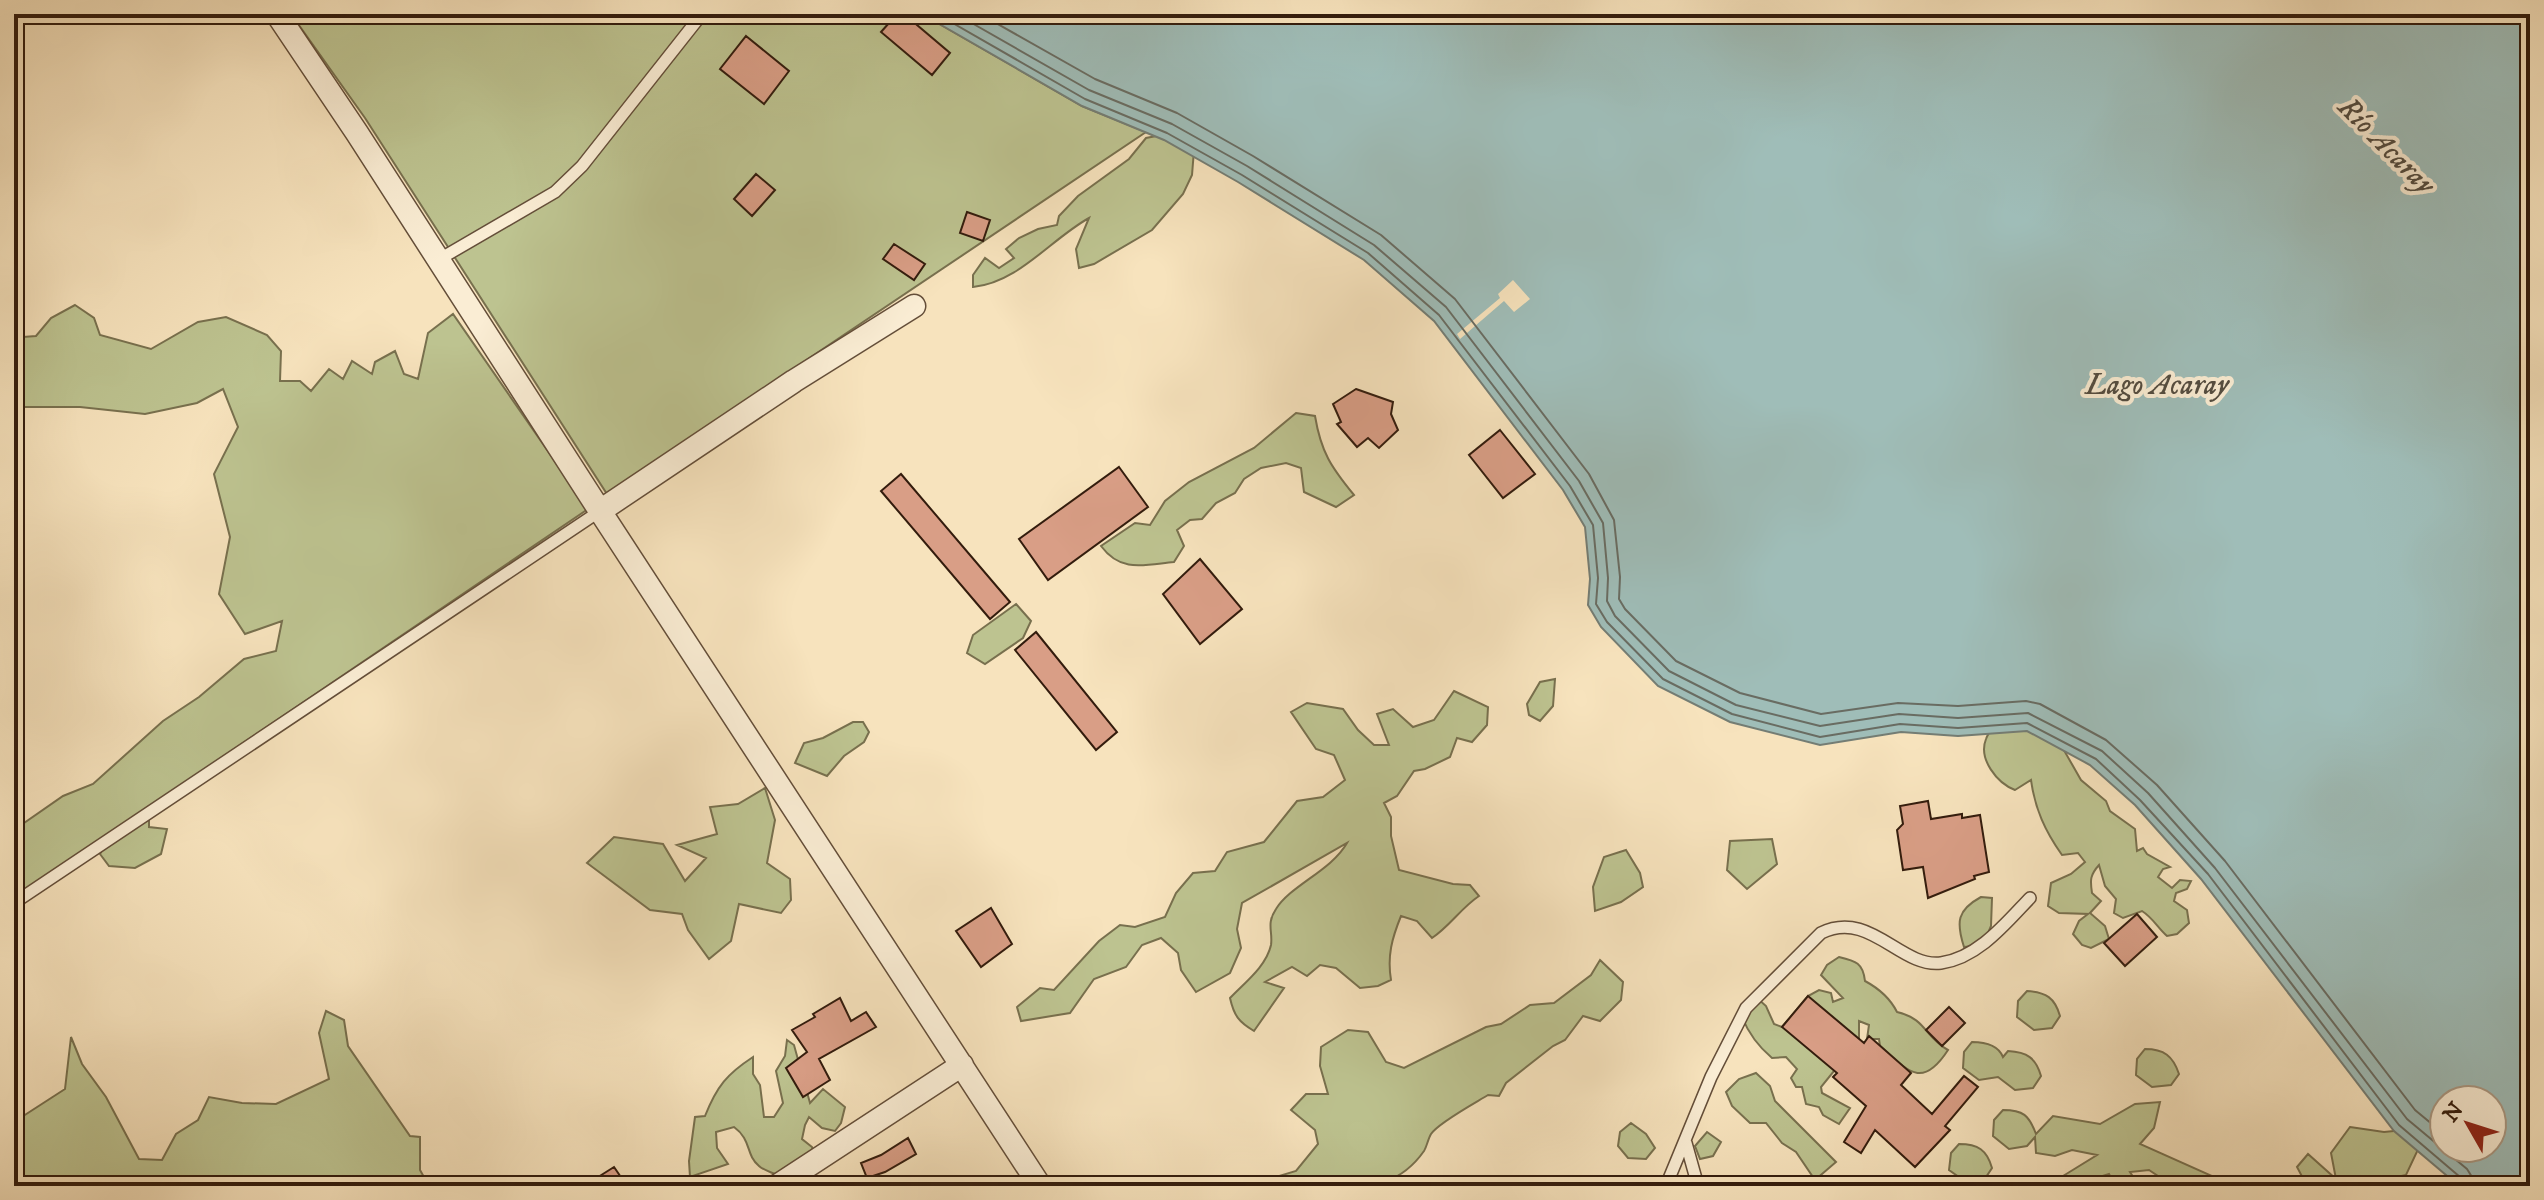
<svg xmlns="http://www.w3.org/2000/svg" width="2544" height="1200" viewBox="0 0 2544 1200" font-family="'IM FELL DW Pica',serif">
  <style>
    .green { fill: #bdc390; stroke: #78704e; stroke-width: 2 }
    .water { fill: #9fbdb8; stroke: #747d74; stroke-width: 2; fill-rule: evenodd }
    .pier { fill: #f7e3bd }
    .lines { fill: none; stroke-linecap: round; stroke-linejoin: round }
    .shore { stroke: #696c62; stroke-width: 2 }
    .building { fill: #d99e86; stroke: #331c0d; stroke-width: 2 }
    .lane-casing { stroke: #644e39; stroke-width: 14 }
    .street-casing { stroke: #644e39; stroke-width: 25 }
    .lane { stroke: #faedd4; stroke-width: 11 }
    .street { stroke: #faedd4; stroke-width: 22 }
    .labels { text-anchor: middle; stroke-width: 8; stroke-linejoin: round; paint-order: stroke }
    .water-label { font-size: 30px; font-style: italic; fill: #534c40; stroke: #faedd4 }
  </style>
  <rect width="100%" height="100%" fill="#f7e3bd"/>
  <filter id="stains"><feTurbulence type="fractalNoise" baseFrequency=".0025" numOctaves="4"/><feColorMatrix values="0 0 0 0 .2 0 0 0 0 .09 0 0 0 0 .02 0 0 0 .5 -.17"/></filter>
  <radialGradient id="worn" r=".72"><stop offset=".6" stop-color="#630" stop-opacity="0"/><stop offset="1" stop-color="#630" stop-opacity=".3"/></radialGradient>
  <path class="green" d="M291 14H922L1082 106 1146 132 607 494 365 118Z
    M1167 134 1194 150 1192 175 1183 194 1152 230 1094 264 1079 268 1076 249 1089 218C1051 239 1018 283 973 287V275L985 258 999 268 1014 258 1006 249 1019 238 1038 229 1057 225 1059 216 1078 196 1129 159 1146 138Z
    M75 305 94 318 100 335 151 349 198 322 226 317 267 335 281 351 280 381H300L311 391 329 369 343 379 352 361 372 374 375 362 395 351 404 374 418 379 428 333 453 314 588 509 115 830 149 819V827L167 829 161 854 135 868 109 866 100 854 110 835 14 898V830L63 796 93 784 163 721 199 697 244 659 276 651 282 621 245 634 219 594 230 537 214 474 238 427 223 389 197 403 145 414 80 407H14V314L18 316 23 337 36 336 51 318Z
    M1296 413 1315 416C1321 452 1331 467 1354 495L1336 507 1304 492 1301 468 1286 463 1261 468 1244 479 1235 493 1216 503 1202 519 1190 520 1177 530 1184 546 1174 562C1144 565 1121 573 1101 546L1135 523 1150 525 1165 501 1189 482 1254 448Z
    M1016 604 1031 621 1023 638 985 664 967 653 973 635Z
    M1555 679 1553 706 1540 721 1529 715 1527 704 1540 682Z
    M1454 691 1488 707 1487 725 1472 742 1457 738 1450 757 1425 769 1414 771 1397 796 1384 803 1391 817V836L1399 870 1453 884 1470 885 1479 896C1461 908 1450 926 1432 938L1417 921 1401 916C1392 938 1387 956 1391 980L1378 986 1360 988 1336 968 1320 965 1307 976 1292 967 1265 982 1284 988 1254 1031C1239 1022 1234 1016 1230 998 1244 983 1266 967 1271 945 1273 931 1266 924 1276 909 1291 885 1331 871 1347 843L1242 903 1237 929 1241 948 1230 973 1196 992 1181 970 1178 953 1161 938 1142 945 1126 967 1094 979 1070 1013 1021 1021 1017 1007 1040 988 1054 990 1099 941 1120 925 1135 927 1165 917 1176 893 1193 873 1215 871 1227 852 1264 842 1297 801 1323 797 1345 780 1334 755 1316 749 1291 712 1307 703 1343 709 1358 730 1374 745H1389L1377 714 1393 709 1413 727 1434 720Z
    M853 722H863L869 732 864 742 844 756 827 776 795 763 804 743 823 738Z
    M1996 722 2050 733 2065 752 2081 780 2106 801 2110 811 2135 829 2137 851 2143 848 2147 854 2170 867 2163 869 2158 877 2172 888 2180 880 2191 881 2187 889 2176 893 2174 901 2187 910 2189 923 2177 934 2167 936C2157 927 2153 918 2142 911L2123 918 2114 913 2116 899 2105 886 2099 865C2090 875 2090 880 2092 893L2101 901 2090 913 2105 926 2109 939 2091 948 2082 945 2073 934 2079 921 2088 914 2059 913 2048 906 2051 883 2071 874 2085 862 2078 853 2062 855C2045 831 2035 809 2031 780L2015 790C1997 783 1978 759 1986 739 1988 733 1993 727 1996 722Z
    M765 788 775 820 767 863 790 879 791 900 781 913 739 904 731 941 709 959 688 930 682 914 650 910 587 863 614 837 663 844 685 881 706 858 677 845 717 834 710 807 738 804Z
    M1772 839 1777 864 1747 889 1727 870 1730 841Z
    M1626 850 1640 873 1643 887 1621 902 1595 911 1593 887 1604 857Z
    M1981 897 1992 898 1991 926 1983 945 1964 947C1956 922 1957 910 1981 897Z
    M1839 957C1856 961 1863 963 1865 981 1878 988 1890 998 1897 1012 1927 1019 1924 1037 1948 1050 1922 1090 1908 1071 1880 1046L1879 1039H1867L1869 1025 1859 1021V1047L1838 1066 1821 1087 1822 1093 1850 1108 1839 1124 1823 1115 1819 1107 1806 1104 1802 1087H1796L1791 1078 1797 1069 1786 1057 1772 1058C1759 1047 1748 1032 1742 1017L1757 998 1766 1006 1774 1024 1782 1027 1808 996 1819 990 1831 993 1833 1002 1843 998 1821 975 1827 965Z
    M1600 960 1623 982 1621 1000 1600 1021 1583 1016 1565 1040 1553 1046 1506 1083 1499 1096 1488 1095C1475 1103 1438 1123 1431 1134 1428 1139 1427 1146 1424 1151 1403 1181 1371 1192 1336 1182L1332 1186H1259L1266 1180 1296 1171 1318 1144 1315 1130 1291 1110 1306 1094H1328L1320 1066 1321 1047 1348 1030 1368 1032 1386 1062 1404 1068 1486 1027 1501 1024 1530 1005 1554 1003 1591 975Z
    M2027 991C2046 992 2055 998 2060 1016L2052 1028 2034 1030 2017 1017 2018 1001Z
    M326 1011 344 1020 348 1046 410 1136 420 1137V1170L429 1186H14V1122L65 1089 71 1037 82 1064 106 1097 139 1159 162 1160 176 1134 198 1120 209 1097 242 1103 276 1104 329 1079 319 1033Z
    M787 1040 794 1045 810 1103 823 1089 845 1107 841 1123 835 1131 822 1128 809 1117 805 1125 802 1139 812 1147 814 1156 777 1175C771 1172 763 1170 759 1166 745 1154 752 1140 734 1127L716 1132 717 1148 728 1164 690 1177 689 1161 695 1117 705 1116C717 1086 727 1074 753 1057V1074L760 1085 764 1117H774L783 1103 776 1071 785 1056Z
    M1972 1042C1984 1042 1998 1045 2003 1057L2008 1051C2027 1052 2036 1058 2041 1076L2033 1088 2015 1090 1998 1077 1979 1080 1963 1068 1964 1052Z
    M2145 1049C2164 1049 2173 1056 2179 1074L2171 1085 2152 1087 2136 1075 2137 1059Z
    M1756 1073 1770 1086 1775 1101 1836 1162 1815 1180 1796 1152 1782 1143 1766 1123H1750L1732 1106 1726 1092 1739 1079Z
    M2160 1102 2154 1128 2140 1144 2221 1180 2228 1186H2173L2149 1170 2130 1172 2139 1186H2115L2109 1174 2090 1180 2069 1181 2063 1176 2097 1155 2072 1150 2055 1156 2036 1153 2035 1137 2027 1146 2009 1149 1993 1136 1994 1120 2003 1110C2023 1110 2029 1115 2036 1134L2053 1116 2100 1124 2135 1104Z
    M1631 1123 1646 1134 1655 1148 1646 1159 1628 1158 1618 1146 1620 1132Z
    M2350 1127 2384 1132 2404 1130 2422 1141 2406 1175 2370 1183 2338 1181 2343 1186H2307L2297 1167 2308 1154 2336 1179 2331 1153Z
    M1707 1132 1721 1142 1713 1156 1700 1159 1695 1146Z
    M1959 1144C1978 1144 1987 1150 1992 1168L1984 1180 1966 1182 1949 1170 1951 1153Z"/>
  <path class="water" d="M922 14H2530V1186H2459L2394 1131 2201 879 2135 805 2090 765 2027 731 1958 736 1901 732 1820 745 1730 722 1658 686 1601 627 1588 605 1590 579 1585 527 1563 490 1434 321 1364 260 1238 182 1164 140 1082 106ZM2444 1100H2492V1148H2444Z"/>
  <path class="pier" d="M1513 280 1530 299 1514 312 1504 301 1460 339 1457 334 1500 298 1498 294Z"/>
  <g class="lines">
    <path class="shore" d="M937 14 1085 99 1167 133 1242 175 1368 253 1439 315 1570 486 1593 525 1598 578 1596 604 1607 622 1663 679 1732 714 1820 737 1900 724 1958 728 2027 723 2096 759 2140 800 2208 874 2399 1125 2460 1177 2463 1186
      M956 14 1089 90 1172 124 1247 166 1374 245 1446 307 1579 481 1603 523 1608 578 1607 601 1615 616 1669 671 1736 705 1820 726 1899 714 1958 718 2028 713 2102 751 2148 793 2215 868 2407 1119 2467 1169 2472 1177 2473 1186
      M980 14 1095 79 1177 113 1253 156 1381 235 1455 299 1589 474 1614 520 1620 577 1619 599 1625 609 1676 661 1740 693 1821 714 1898 703 1958 706 2026 701 2040 704 2106 740 2157 785 2225 861 2415 1110 2444 1134"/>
  </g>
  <path class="building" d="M897 14H904L950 53 932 75 881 32Z
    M746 36 789 71 764 104 720 69Z
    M756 174 775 190 752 216 734 199Z
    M967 212 990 220 983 241 960 233Z
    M894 244 925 264 914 280 883 259Z
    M1356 389 1393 402 1391 414 1398 430 1379 448 1368 438 1357 447 1337 424 1341 422 1333 404Z
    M1500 430 1535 474 1503 498 1469 455Z
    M1119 467 1148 507 1048 580 1019 539Z
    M901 474 1010 602 990 619 881 491Z
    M1200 559 1242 609 1200 644 1163 594Z
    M1036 632 1117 732 1096 750 1015 650Z
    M1928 801 1931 819 1962 814V818L1980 815 1989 872 1974 876 1975 879 1928 898 1923 867 1903 870 1897 830 1903 824 1900 806Z
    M991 908 1012 944 981 967 956 931Z
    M2137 914 2157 937 2125 966 2104 943Z
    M1808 996 1864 1043 1869 1036 1911 1073 1901 1085 1932 1114 1964 1076 1978 1087 1945 1126 1950 1130 1915 1167 1875 1130 1861 1153 1844 1142 1866 1106 1833 1077 1837 1073 1782 1027Z
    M840 998 851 1021 866 1012 876 1027 819 1059 830 1080 803 1097 786 1068 807 1052 792 1030 815 1017 813 1014Z
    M1949 1007 1965 1023 1942 1046 1926 1030Z
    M908 1138 916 1154 885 1172 867 1178 861 1163 881 1155Z
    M614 1167 627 1186H584Z"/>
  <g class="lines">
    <defs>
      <path id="lane" d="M438 260 555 192 582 166 702 14
        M14 903 600 511
        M1686 1143 1698 1186
        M1666 1186 1711 1077 1746 1008 1821 933C1870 909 1900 968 1941 963 1978 958 2006 923 2030 898"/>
      <path id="street" d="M277 14 357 133 600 511 1040 1186
        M600 511 794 381 914 306
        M777 1186 962 1065"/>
    </defs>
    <use href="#lane" class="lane-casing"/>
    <use href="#street" class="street-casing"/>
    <use href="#lane" class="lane"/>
    <use href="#street" class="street"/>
  </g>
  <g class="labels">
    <g class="water-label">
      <text transform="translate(2387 145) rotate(45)" y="10">Río Acaray</text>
      <text x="2157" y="394">Lago Acaray</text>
    </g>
  </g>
  <rect width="2544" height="1200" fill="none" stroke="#f7e3bd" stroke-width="48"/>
  <rect x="16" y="16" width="2512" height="1168" fill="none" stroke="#331c0d" stroke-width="4"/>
  <rect x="24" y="24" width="2496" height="1152" fill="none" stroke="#331c0d" stroke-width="2"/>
  <g transform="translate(2468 1124) rotate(309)"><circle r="38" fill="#faedd4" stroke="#aa9984" stroke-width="2"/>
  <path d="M0-6L14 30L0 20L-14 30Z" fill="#8f2418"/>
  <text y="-12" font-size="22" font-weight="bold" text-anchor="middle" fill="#331c0d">N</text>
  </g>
  <rect width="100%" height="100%" filter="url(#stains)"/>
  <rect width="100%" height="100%" fill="url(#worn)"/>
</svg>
